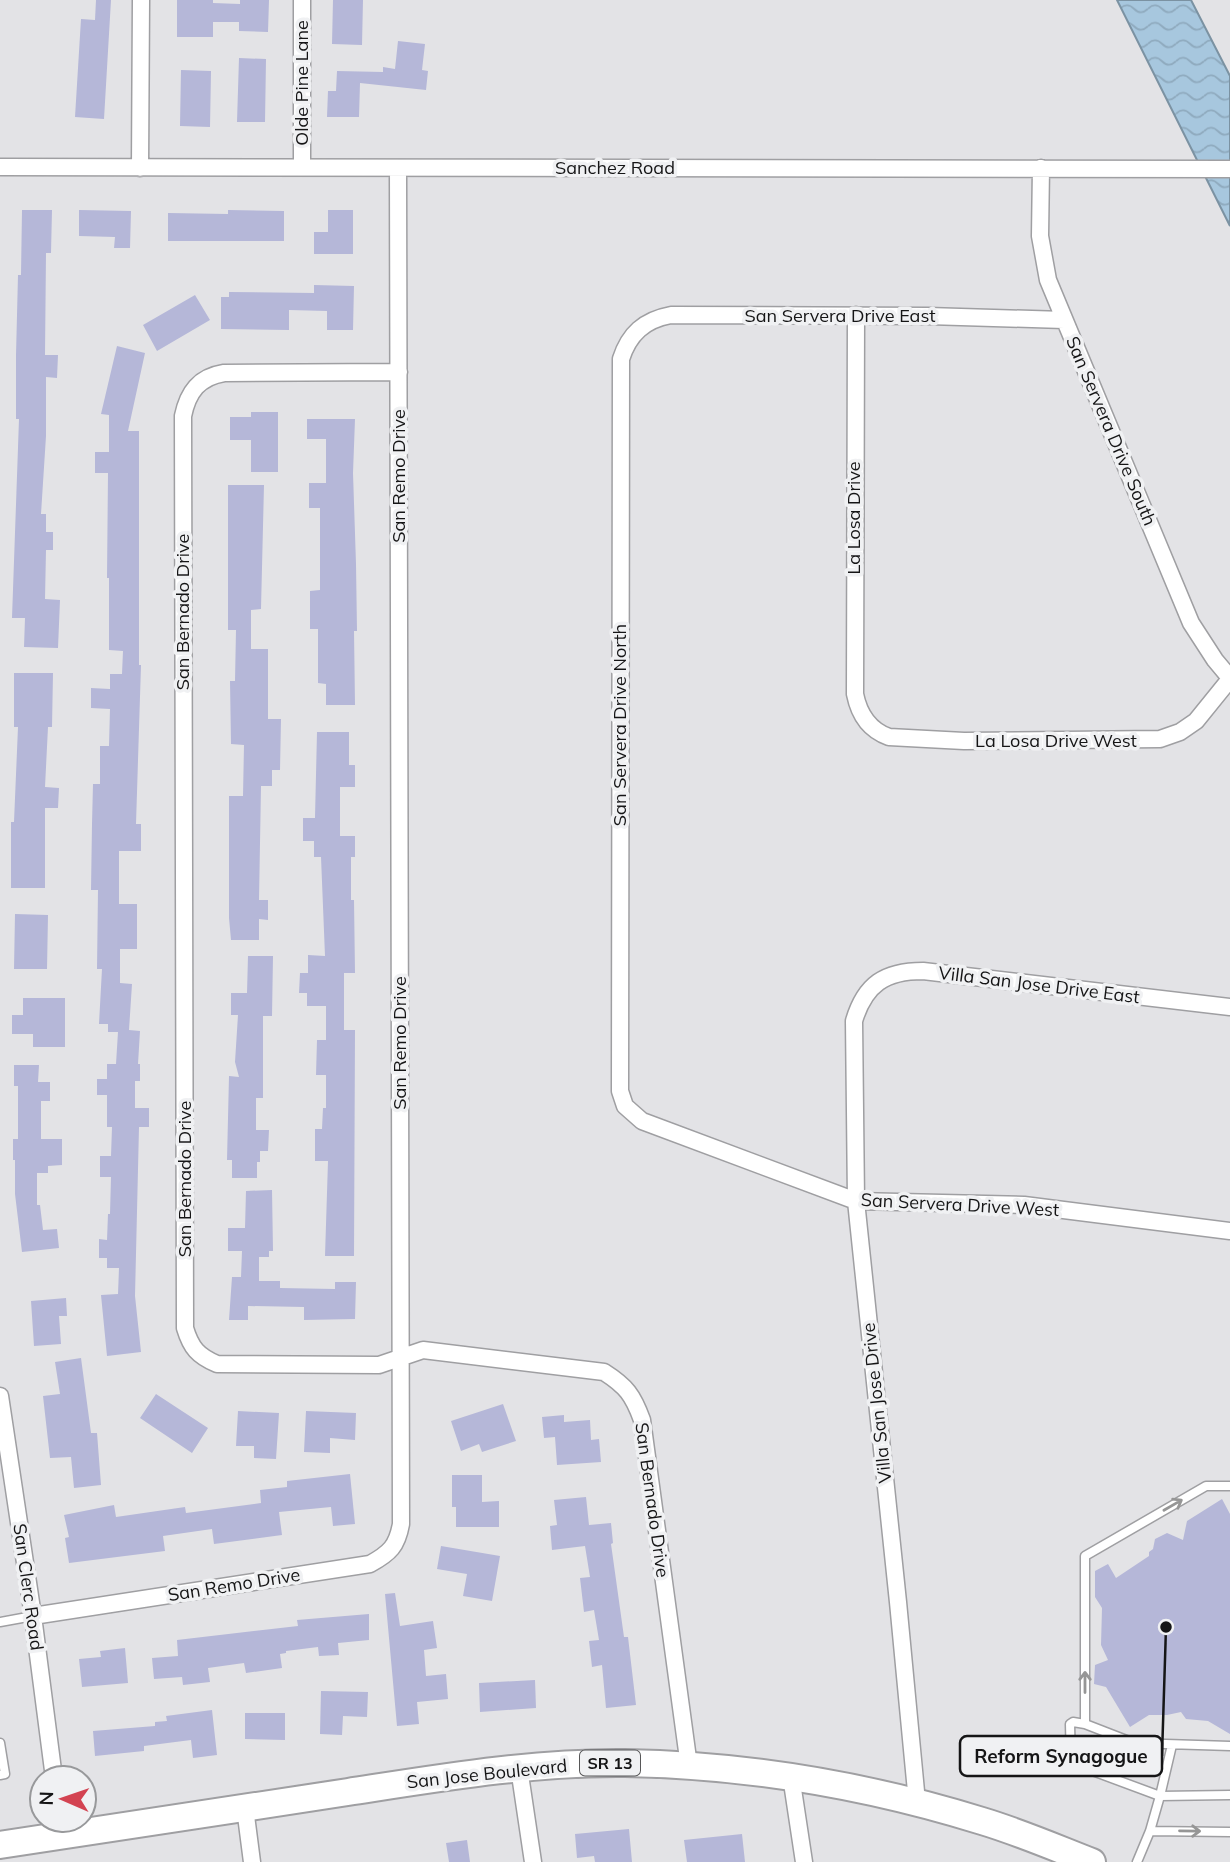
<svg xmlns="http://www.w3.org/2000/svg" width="1230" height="1862" viewBox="0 0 1230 1862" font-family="Mulish,sans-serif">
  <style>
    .water { fill: url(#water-waves); stroke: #7b92a2; stroke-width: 2 }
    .building { fill: #b5b7d8 }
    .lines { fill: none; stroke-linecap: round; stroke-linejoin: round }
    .lane-casing { stroke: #9f9fa2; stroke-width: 11 }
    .street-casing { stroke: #9f9fa2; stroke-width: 19 }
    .primary-casing { stroke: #9f9fa2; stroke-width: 30 }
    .lane { stroke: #fff; stroke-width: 8 }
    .street { stroke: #fff; stroke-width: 16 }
    .primary { stroke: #fff; stroke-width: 26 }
    .oneway { stroke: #969696 }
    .labels { text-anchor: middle; stroke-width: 7; stroke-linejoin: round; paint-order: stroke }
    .shield { fill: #f0f1f3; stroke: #575758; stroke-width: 2 }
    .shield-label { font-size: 16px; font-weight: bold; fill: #151516 }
    .street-label { font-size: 18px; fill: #151516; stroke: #f0f1f3 }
    .leader { fill: none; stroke: #151516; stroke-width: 2.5 }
    .callout-dot { fill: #151516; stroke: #f0f1f3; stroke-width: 2.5 }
    .callout { fill: #f0f1f3; stroke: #151516; stroke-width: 2.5 }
    .callout-label { font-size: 19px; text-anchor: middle; font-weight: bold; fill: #151516 }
  </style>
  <defs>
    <pattern id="water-waves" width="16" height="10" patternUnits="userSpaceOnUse" patternTransform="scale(1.75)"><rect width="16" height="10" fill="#a7c7de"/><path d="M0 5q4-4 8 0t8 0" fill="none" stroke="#8faabe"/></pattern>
  </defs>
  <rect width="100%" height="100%" fill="#e3e3e6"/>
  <path class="water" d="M1117 0H1191L1230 76V226Z"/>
  <path class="building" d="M96 0H111L104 119 75 117 81 19 95 20Z
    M177 0H213V3L240 4V0H269L268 32 239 31V22H213V37H177Z
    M333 0H363L362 45 332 44Z
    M398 41 425 44 422 70 428 71 426 90 360 83 359 117H327L328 91H336L337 71 383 72V67L395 69Z
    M239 58 266 59 265 122H237Z
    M181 70 211 71 210 127 180 126Z
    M22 210H52L51 253H46L45 355H58L57 378 46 377V436L41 514H46V532H53V550H46L45 599 60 600 58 648 24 647 25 618H12L19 419H16V355L18 275H21Z
    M79 210 131 211 130 248H114L115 237 79 236Z
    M228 210 284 211V241H168V213L228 214Z
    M328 210H353V254H314V232H328Z
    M314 285 354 286 353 330H327V311L289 310V330L221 329V297H229V292L314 293Z
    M195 295 210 320 157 351 143 325Z
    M117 346 145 353 128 431H139V665H141L136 824H141V851H119V904H137V949H120V983L132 984 129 1030 140 1031 138 1064H140V1081H135V1108H149V1127H139L135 1296 141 1352 107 1356 101 1295 118 1294 119 1268H107V1258H99V1239L107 1240 108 1214H110L111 1177H100V1156H111L112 1127H107V1095H97V1079H107V1064H116L118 1032H108V1024H99L102 969H97L98 890H91L92 824 93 784H100V746H109L110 709 91 708V688L110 689V674H122L123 651 109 650V578H107L108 473H95V452H109V415L101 414Z
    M251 412H278V472H251V440H230V417H251Z
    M307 419H355L353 473 356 564 357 631H354L355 705H326V684L318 683V629H310V591L320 590V508H309V483H326V439H307Z
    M228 485H264L261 609 251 610V649H268V719H281L280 770H272V786H261L259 900H268V920L259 919V940H231L229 918V796H243L244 745 231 744 230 681H235L236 630H228Z
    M14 673H53L52 727H48L45 787 59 788 58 808H45V888H11V822H14L18 727H14Z
    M317 732H349V765H355V787H340V836H355V857H351V900H354L355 973H344V1030H355L354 1256H325L328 1161H315V1129H322L323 1108H326V1075H316L317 1040H326V1006H307V993H299L300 973H308V955L325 956 321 857H314V841H303V818H315Z
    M15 914 48 915 47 969H14Z
    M248 956H273L272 1016H263V1098H256V1130H269L268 1151H260V1162H257V1178H232V1160H227L229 1076 239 1077 235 1062 238 1015H231V993H247Z
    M23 998H65V1047H33V1034H12V1015H23Z
    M14 1065H39L38 1082H50V1101H41V1139H62V1165L48 1166V1173H37V1205H40L43 1230 57 1229 59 1248 22 1252 15 1194V1160H13V1139H18V1086H14Z
    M272 1190 273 1251H269V1257H259V1281H280V1288L335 1289V1282H356L355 1319 304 1320V1307L248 1306V1320H229L232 1277H241L242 1251H228V1228H245L246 1191Z
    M66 1298 67 1316H59L61 1344 34 1346 31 1301Z
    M81 1358 91 1433H97L101 1485 74 1488 71 1457 50 1458 43 1396 60 1394 55 1362Z
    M156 1394 208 1428 192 1453 140 1418Z
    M503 1404 516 1441 482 1452 479 1444 461 1451 451 1421Z
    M238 1411 279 1413 276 1459 254 1458V1446H236Z
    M306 1411 356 1413 355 1440 330 1438V1453L304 1452Z
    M564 1415V1422L590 1420 591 1440 599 1439 601 1462 557 1465 555 1437 544 1438 542 1417Z
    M350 1474 355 1524 333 1526 331 1507 279 1512 282 1535 214 1544 212 1529 163 1536 165 1551 69 1563 65 1538 69 1537 64 1515 114 1505 116 1517 185 1507 186 1513 261 1503 260 1490 287 1487V1481Z
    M452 1475H482V1502L499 1501V1527H456V1507H452Z
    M586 1497 589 1525 611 1523 613 1543 611 1544 624 1637H628L636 1705 606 1708 602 1665 592 1667 589 1641 599 1640 594 1610 584 1612 580 1578 590 1577 585 1546 552 1550 550 1526 557 1525 554 1500Z
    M1222 1499 1230 1514V1734L1208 1721 1186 1719 1181 1712 1167 1715H1149L1130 1727 1106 1687 1094 1684 1095 1665 1108 1660 1101 1645 1102 1608 1095 1597V1571L1108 1564 1116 1578 1149 1556V1552L1153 1549 1155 1539 1167 1533 1183 1540 1187 1521Z
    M441 1546 500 1556 492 1601 463 1596 467 1574 437 1569Z
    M395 1593 400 1626 433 1621 437 1648 424 1650 426 1676 446 1674 448 1699 417 1702 419 1724 397 1726 385 1594Z
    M369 1614V1640L338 1643 339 1655 319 1656 318 1647 286 1651V1653L280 1654 282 1668 246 1673 244 1663 208 1668 210 1682 183 1685 182 1677 154 1679 152 1658 178 1656 177 1640 298 1626 297 1620Z
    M125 1648 128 1683 82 1687 79 1659 101 1657 100 1651Z
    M535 1680 536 1708 480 1712 479 1683Z
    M321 1691 368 1692 367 1717 343 1716 342 1735 320 1734Z
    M212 1710 217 1755 193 1758 191 1740 144 1746V1751L95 1756 93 1731 155 1726V1722L167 1721 166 1716Z
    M245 1713H285V1740L245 1739Z
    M629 1829 632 1862H595L594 1856 577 1858 575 1834Z
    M742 1834 745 1862H687L684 1840Z
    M467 1840 470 1862H449L446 1843Z"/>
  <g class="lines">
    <defs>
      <path id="lane" d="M1230 1486H1206L1085 1556V1724L1134 1743 1230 1746
        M0 1622 33 1616
        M1085 1724 1073 1722 1070 1724 1071 1763 1160 1796 1172 1745
        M0 1743 5 1774 0 1775
        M1150 1831 1230 1832
        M1137 1862 1150 1831 1160 1796 1230 1795"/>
      <path id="street" d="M0 167 1230 169
        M302 167V0
        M140 168 141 0
        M1041 168 1040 236 1048 280 1191 623 1215 660 1230 678
        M856 315 855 694C859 714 869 730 889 737L964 741 1160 739 1180 732 1196 721 1230 679
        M1064 320 928 316 671 315C644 320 629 334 621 359L620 1091 625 1106 642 1121 856 1201 1024 1205 1230 1231
        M399 372 224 373C199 377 188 392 183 416L185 1328C191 1348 198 1356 217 1364L379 1365 423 1350 604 1372C626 1386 633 1395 642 1420L689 1766
        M0 1396 33 1616 54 1778
        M33 1616 370 1564C390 1553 397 1546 401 1524L398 168
        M519 1768 533 1862
        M791 1776 804 1862
        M917 1802 898 1602 856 1201 854 1021C865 984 885 971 923 971L1230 1007
        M245 1808 252 1862"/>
      <path id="primary" d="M0 1845C116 1828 232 1810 348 1792 439 1778 532 1762 625 1763 747 1765 866 1785 982 1821 1019 1832 1056 1848 1092 1862"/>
    </defs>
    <use href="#lane" class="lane-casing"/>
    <use href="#street" class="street-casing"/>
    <use href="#primary" class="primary-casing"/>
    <use href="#lane" class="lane"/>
    <use href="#street" class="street"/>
    <use href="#primary" class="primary"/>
  </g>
  <defs><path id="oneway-shaft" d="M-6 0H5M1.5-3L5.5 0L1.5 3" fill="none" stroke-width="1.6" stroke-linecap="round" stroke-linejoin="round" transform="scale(1.75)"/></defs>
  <g class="oneway">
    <use href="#oneway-shaft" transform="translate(1173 1505) rotate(-30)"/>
    <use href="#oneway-shaft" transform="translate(1085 1682) rotate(-90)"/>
    <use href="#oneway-shaft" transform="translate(1190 1831) rotate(1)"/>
  </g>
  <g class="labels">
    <rect class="shield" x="580" y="1750.5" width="60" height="25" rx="5"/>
    <g class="shield-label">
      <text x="610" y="1769">SR 13</text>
    </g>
    <g class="street-label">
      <text transform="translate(302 83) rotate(-90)" y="6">Olde Pine Lane</text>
      <text x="615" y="174">Sanchez Road</text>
      <text x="840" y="322">San Servera Drive East</text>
      <text transform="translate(1111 431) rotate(67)" y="6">San Servera Drive South</text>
      <text transform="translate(399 476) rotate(-90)" y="6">San Remo Drive</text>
      <text transform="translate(854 518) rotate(-90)" y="6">La Losa Drive</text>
      <text transform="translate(183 612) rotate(-90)" y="6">San Bernado Drive</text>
      <text transform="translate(620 725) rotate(-90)" y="6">San Servera Drive North</text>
      <text x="1056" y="747">La Losa Drive West</text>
      <text transform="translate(1039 985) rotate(7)" y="6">Villa San Jose Drive East</text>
      <text transform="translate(400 1043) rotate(-90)" y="6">San Remo Drive</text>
      <text transform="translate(185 1179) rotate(-90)" y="6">San Bernado Drive</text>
      <text transform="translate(960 1205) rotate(3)" y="6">San Servera Drive West</text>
      <text transform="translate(877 1403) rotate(-96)" y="6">Villa San Jose Drive</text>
      <text transform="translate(652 1500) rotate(82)" y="6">San Bernado Drive</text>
      <text transform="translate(234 1585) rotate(-9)" y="6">San Remo Drive</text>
      <text transform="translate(28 1587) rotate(82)" y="6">San Clerc Road</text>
      <text transform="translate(487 1774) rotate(-6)" y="6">San Jose Boulevard</text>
    </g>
  </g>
  <path class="leader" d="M1166 1627L1162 1756"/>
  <circle class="callout-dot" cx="1166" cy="1627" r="7"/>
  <rect class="callout" x="960" y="1736" width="202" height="40" rx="7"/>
  <g class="callout-label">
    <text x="1061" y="1763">Reform Synagogue</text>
  </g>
  <g transform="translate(63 1799) rotate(272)"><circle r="33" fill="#f0f1f3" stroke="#98999b" stroke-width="2"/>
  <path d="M0-5L12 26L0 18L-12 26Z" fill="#d34351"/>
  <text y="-10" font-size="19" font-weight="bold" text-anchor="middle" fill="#151516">N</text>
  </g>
</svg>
